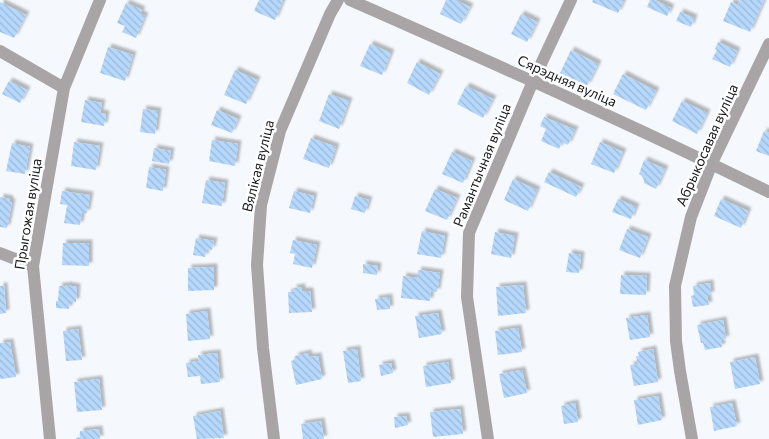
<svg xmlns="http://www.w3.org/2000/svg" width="769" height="439" viewBox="0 0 769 439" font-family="Commissioner,sans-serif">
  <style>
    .building { fill: url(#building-back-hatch); filter: url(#shadow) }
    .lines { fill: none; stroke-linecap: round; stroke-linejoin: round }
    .street { stroke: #a9a5a6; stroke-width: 12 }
    .labels { text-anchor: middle; stroke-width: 5; stroke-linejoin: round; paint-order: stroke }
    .street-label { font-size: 14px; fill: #17191b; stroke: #fff }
  </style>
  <defs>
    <pattern id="building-back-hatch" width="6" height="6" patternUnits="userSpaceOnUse" patternTransform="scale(1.25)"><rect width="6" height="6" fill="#b5d8fc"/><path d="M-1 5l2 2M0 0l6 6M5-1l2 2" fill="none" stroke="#9bb9d7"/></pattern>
    <filter id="shadow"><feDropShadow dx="3.5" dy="-3.5" stdDeviation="1" flood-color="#0004"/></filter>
  </defs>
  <rect width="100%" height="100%" fill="#f5f9fe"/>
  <path class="building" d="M259 0H280L283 1 275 20 254 11Z
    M446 0H456L470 7 461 24 440 14Z
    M593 0H624L618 13 592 2Z
    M650 0H655L671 8 667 16 647 7Z
    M740 0H764L750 32 723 21 731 2 738 5Z
    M0 2 26 15 14 38 0 32Z
    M126 3 142 10 140 14 145 16 136 38 122 32 125 26 117 23Z
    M680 12 694 18 691 27 676 21Z
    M521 14 537 22 527 42 511 34Z
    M718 42 737 51 730 67 712 59 717 50 715 49Z
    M370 44 391 53 382 75 360 66Z
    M108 47 133 55 125 81 100 73Z
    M571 50 598 64 587 86 560 73Z
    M417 62 440 74 429 95 407 83Z
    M235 70 257 80 246 104 224 95Z
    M623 74 656 91 646 110 613 94Z
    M9 81 27 90 20 103 2 94Z
    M466 86 493 99 483 118 457 104Z
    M329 94 349 101 339 129 319 121Z
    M85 100 102 103 100 113 106 114 104 126 81 122Z
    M682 101 707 113 697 134 672 121Z
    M143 109 158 111 155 134 140 132Z
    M217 110 238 119 232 133 211 125Z
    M544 117 575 130 568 145 562 142 559 149 541 141 546 129 540 126Z
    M764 131 769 133V156L756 151Z
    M311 138 336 147 329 168 303 159Z
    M212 140 238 144 235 166 209 161Z
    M74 142 100 146 96 170 71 166Z
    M600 142 623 152 614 173 591 164Z
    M12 143 30 147 25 174 6 171Z
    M154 148 171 151 169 164 152 161Z
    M452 152 472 161 463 183 442 174Z
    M644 160 665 169 656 189 644 183V180L642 176 639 174Z
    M149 167 166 170 163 191 146 188Z
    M549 172 581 187 576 197 544 182Z
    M513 179 537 190 528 211 504 200Z
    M206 180 225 183 222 206 202 203Z
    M435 189 457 198 447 220 425 211Z
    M62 191 90 195 87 213H82L80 225 64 223 67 205 60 204Z
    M294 191 314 196 310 213 289 208Z
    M355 196 369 200 365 213 351 209Z
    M0 197 10 199V202H12L7 228 0 227Z
    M618 199 636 207 631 219 612 212Z
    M721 199 748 211 741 228 714 216Z
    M627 229 648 237 640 258 619 250Z
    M422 231 445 236 441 258 417 254Z
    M495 232 515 236 511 258 491 254Z
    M196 238 214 241 212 250 207 249 205 257 193 255Z
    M293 240 317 245 312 268 293 264 295 254 290 253Z
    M63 243H89V266L62 265Z
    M569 253 581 255 579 273 566 272Z
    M363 264 378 266 377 275 363 273Z
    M214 267V290L188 291V268Z
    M418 270 440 273 437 292 431 291 430 301 401 298 403 276 417 278Z
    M621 275 647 276 646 295 620 294Z
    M710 283 711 295H707L709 305 693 307 691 296 694 295 693 286Z
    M66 285 77 287 76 302H70L69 309 56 308V301H58L59 286H65Z
    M523 285 526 313 498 316 496 287Z
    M0 286H4L6 313 0 314Z
    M302 287V291H310L312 312 289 313 288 292H294L293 288Z
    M389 297 390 309 377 310 375 299Z
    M207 311 210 339 188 341 186 314Z
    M438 313 442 334 419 338 415 316Z
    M647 315 650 337 630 340 626 318Z
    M723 320 726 339 721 340 722 347 705 350 703 343H701L697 325Z
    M518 328 522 352 498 355 495 331Z
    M78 329 82 360 66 361 63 331Z
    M10 342 16 377 0 379V343Z
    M357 349 361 381 348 383 343 351Z
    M653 349 658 382 634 386 630 365 638 364 636 356H639L638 352Z
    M217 353 220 382 201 384 200 376 188 377 186 363 199 361 198 355Z
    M308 353 309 357 318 356 322 379 296 385 291 361 295 360V356Z
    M755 357 760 384 735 389 730 362Z
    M448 362 451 383 426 387 423 366Z
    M391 363 393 373 381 376 379 365Z
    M522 370 527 393 504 398 499 374Z
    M99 379 102 410 77 412 74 382Z
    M658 396 662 420 638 425 634 400Z
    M575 403 578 422 564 424 561 406Z
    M732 403 737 426 714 431 710 407Z
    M460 409 463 434 433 437 430 412Z
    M220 411 224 438 197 439 193 416Z
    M406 416 408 425 395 428 394 417Z
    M321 421 324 439H303L301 424Z
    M99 429 100 439H76V438L80 437V431Z"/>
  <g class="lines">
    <path class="street" d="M350 0C490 62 631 124 769 192
      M0 51 64 88
      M0 253 33 266
      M50 439 33 266 64 88 100 0
      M274 439 263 348 257 265 261 205 280 131 330 14 338 0
      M488 439 467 297 469 233 533 81 571 0
      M692 439 680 371 676 341 675 286 691 217 712 163 769 44"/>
  </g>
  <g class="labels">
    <g class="street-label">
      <text transform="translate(567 81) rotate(24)" y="5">Сярэдняя вуліца</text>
      <text transform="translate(707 145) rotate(-66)" y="5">Абрыкосавая вуліца</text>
      <text transform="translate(482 165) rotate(-68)" y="5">Рамантычная вуліца</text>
      <text transform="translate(258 166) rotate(-76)" y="5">Вялікая вуліца</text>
      <text transform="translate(28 214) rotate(-81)" y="5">Прыгожая вуліца</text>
    </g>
  </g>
</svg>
